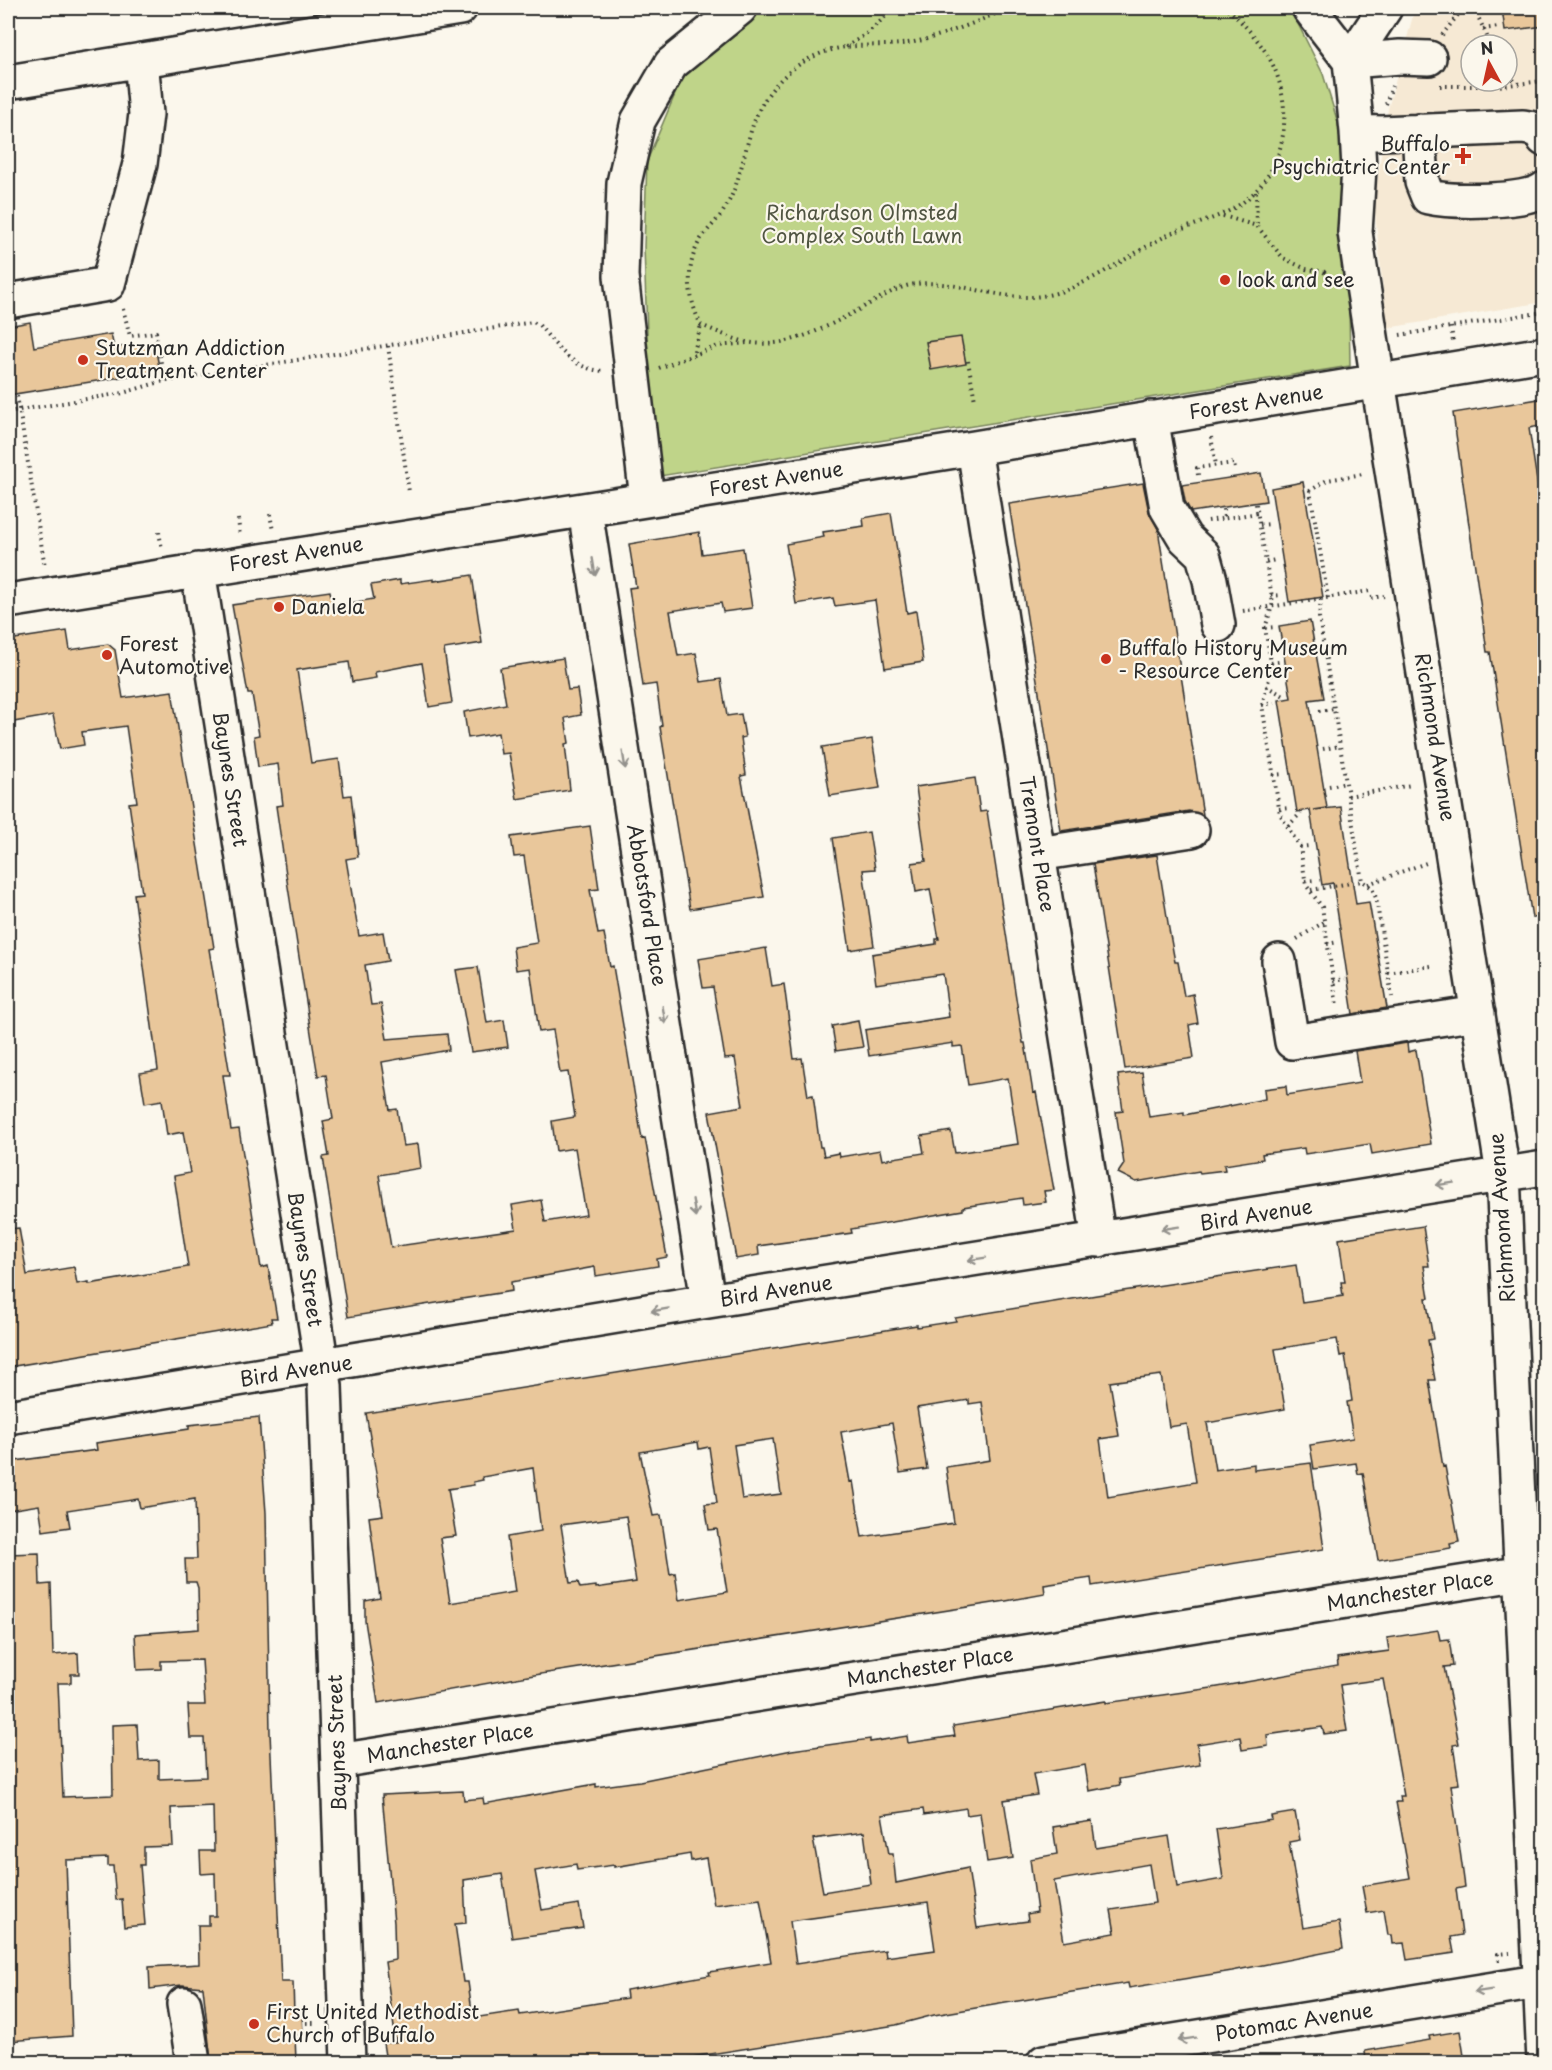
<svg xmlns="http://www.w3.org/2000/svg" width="1552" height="2070" viewBox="0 0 1552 2070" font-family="'Playpen Sans',sans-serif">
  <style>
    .built { fill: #f6e9d4; fill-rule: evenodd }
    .green { fill: #bfd489; stroke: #75805a; stroke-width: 1.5 }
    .building { fill: #e9c79b; stroke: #2b2b2b; stroke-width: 1.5; fill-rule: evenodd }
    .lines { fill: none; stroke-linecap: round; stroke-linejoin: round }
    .minor-casing { stroke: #2b2b2b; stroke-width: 38 }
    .path { stroke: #2b2b2b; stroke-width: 4; stroke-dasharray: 1.5 4.5; stroke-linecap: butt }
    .minor { stroke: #fbf7ec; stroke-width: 33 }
    .oneway { stroke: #93918c }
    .poi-dot { fill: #c8321e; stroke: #fbf7ec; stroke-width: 2 }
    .labels { text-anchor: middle; stroke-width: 4.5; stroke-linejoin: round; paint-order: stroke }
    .poi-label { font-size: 20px; fill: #2b2b2b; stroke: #fbf7ec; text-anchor: start }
    .park-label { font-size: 20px; fill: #505542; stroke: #fbf7ec }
    .street-label { font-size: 20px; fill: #2b2b2b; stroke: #fbf7ec }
  </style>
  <rect width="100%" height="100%" fill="#fbf7ec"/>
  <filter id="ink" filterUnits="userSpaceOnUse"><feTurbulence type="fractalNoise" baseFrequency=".0167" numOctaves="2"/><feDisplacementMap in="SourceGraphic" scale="12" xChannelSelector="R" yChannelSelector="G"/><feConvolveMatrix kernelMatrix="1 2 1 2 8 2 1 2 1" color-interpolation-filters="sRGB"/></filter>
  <g filter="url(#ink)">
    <path class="built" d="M1415 8H1544V302L1387 328 1374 203 1388 109ZM1471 45H1507V81H1471Z"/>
    <path class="green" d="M765 8H1290L1323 74 1338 123 1345 174 1342 240 1349 304 1350 366 660 476 649 392 644 247 647 161 681 80 750 13Z"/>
    <path class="building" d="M1502 8H1545V26L1505 31Z
      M30 322 34 347 111 334 114 348 154 342 160 371 8 395V326Z
      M961 337 966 364 931 370 926 342Z
      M1545 398V425L1529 428 1545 534V917L1532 918 1490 652H1487L1483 623 1453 413Z
      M1261 473 1266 501 1191 512 1185 501 1182 485Z
      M1303 482 1323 597 1289 602 1271 488Z
      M1143 483 1149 512 1158 529 1203 815 1189 811 1061 831 1009 504Z
      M891 513 907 613 916 611 923 662 885 668 875 600 835 606 833 598 796 604 786 544 824 537 823 532 864 526 863 518Z
      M699 532 702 554 743 548 752 608 723 612 721 603 670 611 678 656 696 653 701 682 721 679 727 716 741 714 745 737 741 738 746 775 741 776 764 897 690 909 660 727 662 726 656 684 643 686 629 588 636 587 629 544Z
      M472 575 482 643 444 649 452 703 429 707 422 663 375 672 376 678 352 682 349 662 297 670 311 763 339 759 344 796 351 795 358 857 346 859 359 936 383 932 388 961 365 965 371 1005 381 1004 387 1039 447 1034 449 1050 382 1062 390 1110 397 1109 403 1146 418 1144 421 1168 379 1175 391 1247 516 1229 512 1205 541 1200 545 1222 586 1215 575 1148 556 1151 552 1121 575 1117 568 1072 560 1073 553 1030 539 1032 530 968 516 970 513 947 537 943 524 856 514 857 511 837 590 826 599 889 590 890 598 934 604 933 610 967 613 966 642 1139 645 1138 667 1257 657 1259 658 1266 596 1276 595 1267 511 1282 512 1291 348 1317 323 1157 329 1156 323 1121 333 1119 326 1075 318 1076 313 1046 286 874 276 806 283 805 278 764 258 767 254 736 259 735 252 694H248L232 605 330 591 333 606 374 599 371 585 400 580V584L434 579V581Z
      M1310 621 1324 698 1309 700 1327 808 1314 810 1341 807 1356 904 1369 902 1387 1008 1353 1014 1333 883 1322 885 1310 810 1297 812 1279 700 1291 698 1279 626Z
      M67 631 70 650 108 644 115 650 123 698 172 691 214 948 209 949 230 1075H223L231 1130 239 1129 261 1268 268 1266 277 1318H271L272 1323 8 1367V1229L19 1228 27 1275 74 1267 77 1284 89 1282V1284L188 1267 174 1176 190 1173 183 1132 167 1135 162 1100 145 1103 140 1073 158 1070 134 894 142 893 129 803 137 802 126 726 82 732 84 745 60 749 53 715 8 723V640Z
      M563 658 568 690 577 689 581 715 565 718 569 743 565 744 570 790 517 799 509 753 501 754 498 733 468 738 464 712 506 704 500 668Z
      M872 739 880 788 830 796 822 747Z
      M975 778 980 812 987 811 1023 1043H1025L1033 1093 1036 1092 1054 1190 1044 1191 1046 1202 1023 1205 1022 1198 963 1207V1210L851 1229 852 1233 758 1246 759 1255 736 1259 709 1112 743 1106 735 1058 725 1059 713 987 703 988 698 959 766 948 772 986 784 984 794 1059 802 1058 808 1096 813 1095 820 1147H822L824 1156 839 1153 840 1157 880 1150 882 1160 924 1153 921 1136 951 1131 955 1153 1018 1144 1008 1078 968 1085 962 1046 953 1047V1043L869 1056 865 1030 949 1017 943 974 876 984 872 954 936 944V939H939L930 889 916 892 912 863 926 861 916 787Z
      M869 832 875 869 863 870 874 946 850 950 833 838Z
      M1157 855 1169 929 1175 962H1178L1184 996 1193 994 1198 1023 1189 1025 1194 1058 1125 1069 1093 864Z
      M478 967 487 1023 504 1020 508 1047 471 1052 456 970Z
      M858 1021 863 1047 836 1051 832 1026Z
      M1407 1043 1408 1052 1416 1050 1431 1144 1372 1154 1370 1144 1305 1154 1304 1148 1262 1154 1263 1159 1224 1165 1225 1170 1200 1173 1199 1171 1136 1182 1118 1173 1124 1164 1116 1112 1123 1111 1118 1075 1142 1072 1149 1117 1184 1112V1115L1265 1099 1264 1089 1286 1086 1287 1095 1360 1083 1355 1051Z
      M1423 1226 1429 1266H1424L1429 1298H1426L1433 1339 1428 1340 1435 1380H1429L1443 1467 1445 1466 1459 1542 1450 1544 1451 1548 1378 1560 1363 1473 1358 1474 1356 1463 1314 1469 1310 1445 1353 1438 1347 1402 1352 1401 1345 1355 1340 1356 1337 1339 1275 1349 1285 1409 1207 1423 1215 1470 1254 1464V1470L1311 1463 1324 1549 1092 1586 1091 1578 1044 1585 1045 1594 1006 1601 528 1676 378 1703 365 1621V1601L380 1598 369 1517 383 1515 366 1413 886 1330 917 1325V1327L956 1321 955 1318 1103 1294 1296 1265 1302 1302 1343 1296 1341 1282H1345L1339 1239ZM1161 1375 1169 1427 1187 1424 1196 1482 1108 1497 1100 1439 1119 1436 1110 1382ZM969 1400V1404L982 1402 990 1460 946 1467 954 1523 862 1537 853 1481 850 1482 841 1432 892 1423 900 1473 927 1469 917 1408ZM773 1439 781 1494 742 1499 734 1445ZM698 1442 699 1449 709 1447 717 1503 705 1504 709 1530 717 1529 727 1592 679 1600 675 1573 670 1574 661 1515 653 1516 640 1452ZM533 1468 541 1531 507 1537 515 1592 450 1603 440 1538 456 1536 448 1489 474 1485 473 1482 483 1480 482 1477ZM626 1516 636 1582 596 1588V1586L580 1588 578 1582 570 1583 561 1525Z
      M259 1417 266 1513 270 1733 281 1982H293L294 2014 302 2013 303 2035H295L296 2062H211L203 1987 182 1985 150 1989 149 1967 199 1964 198 1925H209V1916H216L215 1873 201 1874 200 1851H214L213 1806 171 1808 173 1846 144 1847V1865H140L145 1925 124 1927 122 1899 116 1900 113 1866H108V1858L66 1860 72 2036 9 2041 8 1554 39 1553 40 1585 51 1584 53 1655 78 1653 79 1674H71V1683H58L63 1797 113 1795 112 1725 137 1724 139 1761 159 1760V1779L206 1777 204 1738H190L188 1705H205L202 1660 161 1661V1669L137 1670 135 1634 199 1629 198 1588 196 1582H186L185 1559H197L195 1499 140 1508 138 1499 67 1510 70 1527 43 1531 39 1505 8 1510V1462L97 1450 96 1443 189 1429V1425Z
      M1438 1630 1440 1640 1449 1639 1453 1666 1444 1667 1459 1744 1453 1745 1459 1784 1451 1785 1465 1887 1456 1889 1462 1935 1451 1937 1454 1953 1407 1960 1404 1943 1393 1944 1392 1935H1388L1384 1910 1367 1913 1362 1886 1410 1878 1396 1802H1401L1400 1796H1404L1383 1679 1340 1685 1347 1731 1324 1734 1322 1727 1267 1735 1268 1746 1242 1750 1240 1737 1197 1744 1200 1765 1119 1779 1120 1785 1089 1791 1085 1765 1033 1774 1037 1795 1004 1800 1013 1858 987 1862 980 1813 967 1815 966 1808 924 1815 923 1809 882 1815 889 1854H893L896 1883 968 1868 977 1928 1028 1921 1027 1914 1037 1912 1030 1859 1057 1854 1053 1827 1092 1821 1096 1848 1169 1836 1177 1887 1223 1879 1216 1829 1272 1820 1271 1816 1295 1812 1300 1840 1289 1842 1303 1928 1339 1922 1343 1949 1232 1971 1129 1988 1128 1983 1072 1992 934 2015 896 2025 660 2062H386L383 2043 396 2042 385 1962 395 1960 394 1923 382 1795 463 1791 464 1800 483 1798 484 1804 596 1784V1787L640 1781 792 1750 870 1739V1742L907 1736 908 1743 955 1736 953 1726 1106 1701V1703L1212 1688 1338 1666 1337 1658 1389 1651 1387 1638ZM864 1832 871 1884 823 1892 813 1839ZM690 1854 691 1861 706 1858 714 1905 760 1899 771 1962 709 1972 710 1975 626 1990 627 1998 592 2004 520 2015 519 2011 473 2018 468 1982H463L455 1924 466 1923 464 1880 502 1874 512 1938 583 1928 579 1904 542 1910 535 1871 576 1864 577 1870 614 1865V1867ZM1149 1864 1155 1903 1111 1910 1115 1933 1064 1942 1054 1881ZM928 1902 935 1950 886 1957 885 1950 796 1964 790 1921Z
      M1460 2031 1465 2062H1366L1365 2051 1430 2040 1429 2036Z"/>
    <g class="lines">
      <defs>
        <path id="minor" d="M1309 8 1350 61 1357 132 1359 168 1355 232 1360 267 1503 1174 1544 2062
          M1350 61 1400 57 1429 58
          M1350 61 1385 8
          M8 82 460 8
          M1419 131 1422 182 1428 197C1451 202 1526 203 1544 189
          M1357 132 1381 133 1523 127 1540 130 1544 139
          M8 301 108 284 140 164 146 114 141 60
          M1151 418 1167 508 1185 538 1203 555 1210 580 1218 625
          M974 448 1099 1240
          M647 499 621 276 624 183 638 121 671 64 740 8
          M585 510 708 1301
          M198 570 325 1386 348 2062
          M8 601 974 448 1544 354
          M1038 854 1192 830
          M1279 961 1292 1042 1478 1013
          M8 1417 708 1301 1544 1168
          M338 1761 1523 1573
          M184 2004 193 2062
          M1044 2062 1544 1981"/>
      </defs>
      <use href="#minor" class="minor-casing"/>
      <path class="path" d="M1005 8 995 14C969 25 942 36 914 42 889 47 869 44 846 47 809 52 777 75 760 108 744 140 744 178 724 210 717 222 706 230 699 242 685 268 688 299 701 325 716 331 732 339 747 342 790 351 835 322 871 303 886 295 899 286 916 284 957 279 1001 302 1042 296 1081 291 1126 257 1160 239 1186 225 1215 221 1239 205 1283 175 1294 121 1276 72 1266 47 1246 26 1227 8
        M1474 8 1491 45
        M1483 29 1498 27
        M1542 32 1544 43
        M1442 35 1458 15 1472 8
        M846 47 866 34 895 8
        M1507 69 1516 84
        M1440 86H1499L1543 81 1544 95
        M1386 104 1392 86
        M1256 192 1257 226
        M1223 216 1257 226 1283 258 1306 269 1326 272
        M1324 272 1332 281
        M123 309 130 336 156 332 164 382
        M1451 327 1453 342
        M1400 335 1544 312
        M388 346 409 492
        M694 352 701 325
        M968 361 975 401
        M659 368 718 346 747 343
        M17 396 45 567
        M8 412 123 393 160 382 533 322 539 325C557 347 574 370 604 371
        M1211 437 1216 465
        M1198 475 1197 468 1234 463 1235 469
        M1256 504 1273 603 1265 628 1272 668 1262 705 1280 814 1300 847 1306 885 1322 907 1337 1006
        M1223 509 1224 518
        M270 514 273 531
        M238 519 240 536
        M1208 521 1258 513
        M1260 525 1270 524
        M159 532 162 549
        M1266 562 1276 560
        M1271 596 1282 595
        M1328 598 1310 491 1327 480 1363 474
        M1371 598 1384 596
        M1321 599 1319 617 1362 881 1372 888 1376 898 1392 997
        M1243 611 1370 591
        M1265 628 1276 627
        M1271 663 1279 662
        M1266 686 1284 696
        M1262 705 1274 703
        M1319 711 1334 709
        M1323 749 1340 746
        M1273 775 1284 774
        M1329 786 1346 783
        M1348 796 1412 785
        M1279 809 1289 808
        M1288 826 1301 813
        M1300 847 1309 846
        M1305 881 1315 880
        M1368 884 1426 863
        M1311 890 1362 881
        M1297 939 1324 922
        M1327 944 1338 942
        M1388 973 1431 966
        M1333 981 1345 979
        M1499 1961 1498 1954 1510 1953
        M306 2023H317"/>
      <use href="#minor" class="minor"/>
    </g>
    <defs><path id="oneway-shaft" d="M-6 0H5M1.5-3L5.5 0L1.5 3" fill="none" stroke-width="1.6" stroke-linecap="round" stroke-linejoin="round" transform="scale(1.5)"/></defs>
    <g class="oneway">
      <use href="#oneway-shaft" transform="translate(594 567) rotate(81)"/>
      <use href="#oneway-shaft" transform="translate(624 760) rotate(81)"/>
      <use href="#oneway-shaft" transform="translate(664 1015) rotate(81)"/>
      <use href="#oneway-shaft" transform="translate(1445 1184) rotate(171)"/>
      <use href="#oneway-shaft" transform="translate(694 1208) rotate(81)"/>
      <use href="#oneway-shaft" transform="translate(1170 1228) rotate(171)"/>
      <use href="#oneway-shaft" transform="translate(977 1259) rotate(171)"/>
      <use href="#oneway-shaft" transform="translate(660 1310) rotate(170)"/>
      <use href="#oneway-shaft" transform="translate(1483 1991) rotate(171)"/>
      <use href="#oneway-shaft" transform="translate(1187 2039) rotate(171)"/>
    </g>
  </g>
  <g class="poi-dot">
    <path d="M1460 147h6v6h6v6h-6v6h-6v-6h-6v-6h6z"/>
    <circle cx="1225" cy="280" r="6"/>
    <circle cx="83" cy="360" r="6"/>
    <circle cx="279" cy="607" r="6"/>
    <circle cx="107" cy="655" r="6"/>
    <circle cx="1106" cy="659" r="6"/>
    <circle cx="254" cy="2024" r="6"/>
  </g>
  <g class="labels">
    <g class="poi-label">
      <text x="1450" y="151" text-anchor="end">Buffalo<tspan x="1450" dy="23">Psychiatric Center</tspan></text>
      <text x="1237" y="287">look and see</text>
      <text x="95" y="355">Stutzman Addiction<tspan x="95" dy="23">Treatment Center</tspan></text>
      <text x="291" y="614">Daniela</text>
      <text x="119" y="651">Forest<tspan x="119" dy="23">Automotive</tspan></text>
      <text x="1118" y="655">Buffalo History Museum<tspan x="1118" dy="23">- Resource Center</tspan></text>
      <text x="266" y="2019">First United Methodist<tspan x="266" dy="23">Church of Buffalo</tspan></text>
    </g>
    <g class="park-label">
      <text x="862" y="220">Richardson Olmsted<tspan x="862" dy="23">Complex South Lawn</tspan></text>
    </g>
    <g class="street-label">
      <text transform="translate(1256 402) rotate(-9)" y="7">Forest Avenue</text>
      <text transform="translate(776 479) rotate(-9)" y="7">Forest Avenue</text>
      <text transform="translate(296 554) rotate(-9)" y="7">Forest Avenue</text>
      <text transform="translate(1435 737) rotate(81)" y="7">Richmond Avenue</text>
      <text transform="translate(230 779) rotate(81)" y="7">Baynes Street</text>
      <text transform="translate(1037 844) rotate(81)" y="7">Tremont Place</text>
      <text transform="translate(647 905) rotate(81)" y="7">Abbotsford Place</text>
      <text transform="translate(1256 1215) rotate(-9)" y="7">Bird Avenue</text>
      <text transform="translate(1502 1218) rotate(-94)" y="7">Richmond Avenue</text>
      <text transform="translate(305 1259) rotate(81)" y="7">Baynes Street</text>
      <text transform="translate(776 1291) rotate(-9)" y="7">Bird Avenue</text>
      <text transform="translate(296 1371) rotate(-9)" y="7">Bird Avenue</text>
      <text transform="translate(1410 1591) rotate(-9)" y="7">Manchester Place</text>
      <text transform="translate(930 1667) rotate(-9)" y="7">Manchester Place</text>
      <text transform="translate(337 1743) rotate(-92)" y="7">Baynes Street</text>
      <text transform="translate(450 1743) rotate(-9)" y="7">Manchester Place</text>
      <text transform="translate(1294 2022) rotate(-9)" y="7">Potomac Avenue</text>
    </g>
  </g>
  <rect width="1552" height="2070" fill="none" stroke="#fbf7ec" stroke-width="30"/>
  <rect x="15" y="15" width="1522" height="2040" fill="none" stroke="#2b2b2b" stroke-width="2" filter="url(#ink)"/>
  <g transform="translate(1489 63) rotate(352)"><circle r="28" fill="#fbf7ec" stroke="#a8a59f" stroke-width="1.5"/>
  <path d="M0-4.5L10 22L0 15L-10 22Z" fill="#c8321e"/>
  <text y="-9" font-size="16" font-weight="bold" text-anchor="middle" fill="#2b2b2b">N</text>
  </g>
</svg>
